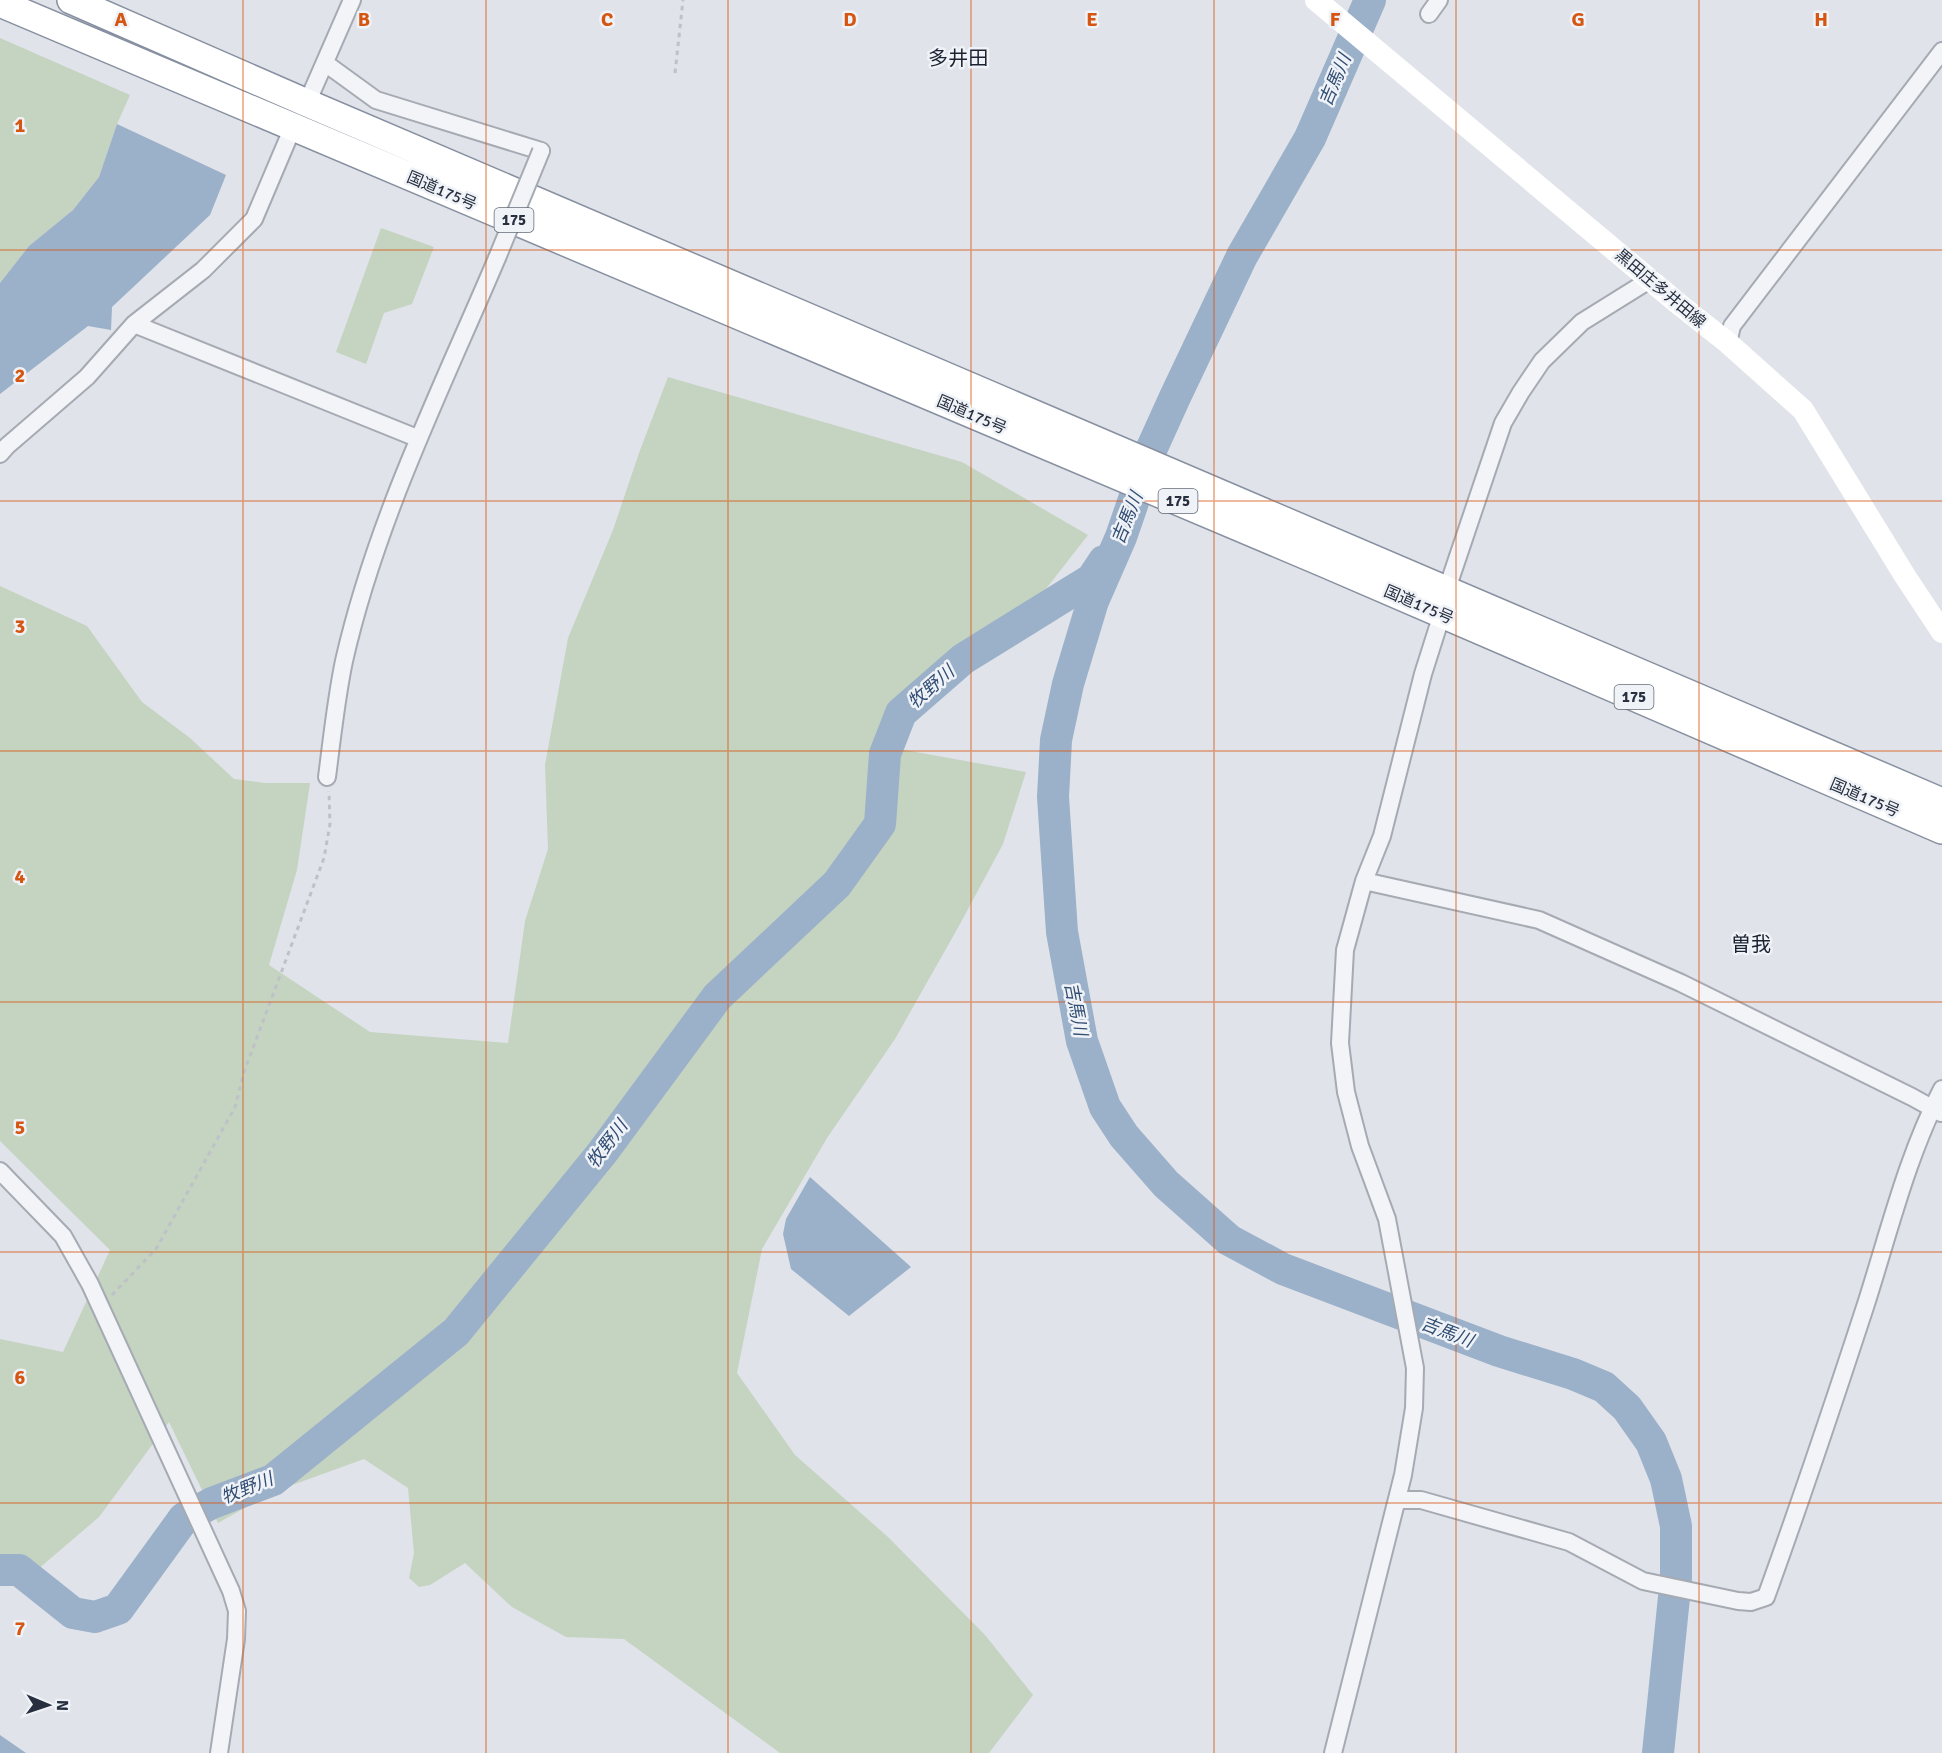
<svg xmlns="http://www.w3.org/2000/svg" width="1942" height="1753" viewBox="0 0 1942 1753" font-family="Signika,'Noto Sans JP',sans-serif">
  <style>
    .green { fill: #c5d3c1 }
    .water { fill: #9bb0c9 }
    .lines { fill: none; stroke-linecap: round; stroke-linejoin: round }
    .river { stroke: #9bb0c9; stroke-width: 32 }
    .minor-casing { stroke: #a5aab3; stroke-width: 20 }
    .trunk-casing { stroke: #8790a0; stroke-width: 30 }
    .path { stroke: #bec1c7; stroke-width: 3; stroke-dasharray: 4.5 4.5; stroke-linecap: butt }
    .minor { stroke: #f3f4f7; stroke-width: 16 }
    .secondary { stroke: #fff; stroke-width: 22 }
    .trunk { stroke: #fff; stroke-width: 27 }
    .minor-bridge-casing { stroke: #a5aab3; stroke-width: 20; stroke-linecap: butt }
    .minor-bridge { stroke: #f3f4f7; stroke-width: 16 }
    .grid { fill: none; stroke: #d55511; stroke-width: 1.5; stroke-opacity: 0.55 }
    .labels { text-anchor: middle; stroke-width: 5; stroke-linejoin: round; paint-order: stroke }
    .shield { fill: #eff2f6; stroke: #646a77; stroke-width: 1.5 }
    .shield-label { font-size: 15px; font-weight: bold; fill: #283040 }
    .street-label { font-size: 16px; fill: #283040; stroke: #eff2f6 }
    .water-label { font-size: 18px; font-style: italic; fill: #324e74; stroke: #eff2f6 }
    .quarter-label { font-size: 20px; fill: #1b2231; stroke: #eff2f6 }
    .grid-label { font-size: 20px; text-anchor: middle; font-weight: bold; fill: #d55511; stroke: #eff2f6; stroke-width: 5; stroke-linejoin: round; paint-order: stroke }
  </style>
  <rect width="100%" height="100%" fill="#e0e3e9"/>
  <path class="green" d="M0 38 130 95 117 124 99 177 73 210 29 246 0 283Z
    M381 228 434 247 412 304 384 313 366 364 336 352Z
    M668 377 962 462 1088 535 1013 631 934 683 883 746 1026 772 1003 844 960 924 895 1039 827 1138 762 1249 737 1373 795 1455 888 1537 985 1635 1033 1695 989 1753H780L624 1639 566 1637 512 1607 465 1563 430 1585 419 1587 409 1578 414 1553 408 1488 364 1459 273 1492 218 1523 169 1422 99 1517 30 1576 0 1583V1339L63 1352 110 1250 0 1141V586L87 626 142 702 190 738 234 779 265 783H310L297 870 269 965 370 1032 508 1043 525 921 548 849 545 765 568 638 613 530 639 453Z"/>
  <path class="water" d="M117 124 226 175 210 215 112 307 111 330 88 326 0 394V283L29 246 73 210 99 177Z
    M810 1177 911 1267 849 1316 791 1269 783 1234 786 1219Z
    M0 1735 26 1753H0Z"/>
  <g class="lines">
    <path class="river" d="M1370 0 1310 138 1242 256 1175 397 1151 450 1121 537 1093 601 1068 684 1056 740 1053 797 1062 932 1082 1041 1105 1107 1124 1136 1166 1184 1229 1240 1283 1269 1499 1351 1573 1374 1604 1387 1627 1408 1651 1442 1666 1479 1676 1526V1578L1658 1753
      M0 1570H19L73 1613 95 1617 118 1609 184 1518 212 1503 273 1480 456 1332 602 1153 717 997 837 884 880 824 885 754 901 713 963 659 1092 579 1104 561"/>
    <defs>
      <path id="minor" d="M1429 14 1439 0
        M325 63 376 100 541 151
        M307 103 352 0
        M134 324 417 438
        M1728 343 1732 326 1942 51
        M0 454 7 446 87 377 134 324 203 270 254 219 293 127
        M1447 589 1503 423 1521 392 1542 361 1582 322 1651 279
        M327 777C332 739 336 699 344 661 376 520 441 390 497 258
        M1364 881 1539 920 1681 983 1912 1097 1941 1113
        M0 1171 63 1236 90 1284 231 1591 237 1611 236 1639 219 1753
        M1397 1500H1421L1569 1542 1643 1581 1738 1601 1751 1602 1766 1597C1801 1500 1834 1402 1866 1304 1889 1232 1907 1156 1942 1089
        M1333 1753 1403 1475 1414 1408 1415 1368 1387 1219 1360 1146 1346 1092 1340 1043 1345 950 1364 881 1382 836 1423 674 1442 614"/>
      <path id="trunk" d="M71 0 307 103 1942 802
        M0 3 1326 564 1942 830"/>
    </defs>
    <use href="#minor" class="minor-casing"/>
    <use href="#trunk" class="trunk-casing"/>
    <path class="path" d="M675 73 683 0
      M112 1295 156 1249 235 1107 244 1072 324 858 330 824 329 791"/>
    <use href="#minor" class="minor"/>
    <path class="secondary" d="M1316 0 1680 305 1728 343 1803 410 1905 576 1942 632"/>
    <use href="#trunk" class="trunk"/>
    <defs>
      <path id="minor-bridge" d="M497 258 541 151"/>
    </defs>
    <use href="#minor-bridge" class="minor-bridge-casing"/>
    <use href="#minor-bridge" class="minor-bridge"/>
  </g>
  <path class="grid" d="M243 0V1753M486 0V1753M728 0V1753M971 0V1753M1214 0V1753M1456 0V1753M1699 0V1753M0 250H1942M0 501H1942M0 751H1942M0 1002H1942M0 1252H1942M0 1503H1942"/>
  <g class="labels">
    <g class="shield">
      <rect x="494.5" y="208" width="39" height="24" rx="4.5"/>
      <rect x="1158.5" y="489" width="39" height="24" rx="4.5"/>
      <rect x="1614.5" y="685" width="39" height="24" rx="4.5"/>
    </g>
    <g class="shield-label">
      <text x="514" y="225">175</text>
      <text x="1178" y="506">175</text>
      <text x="1634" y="702">175</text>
    </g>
    <g class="street-label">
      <text transform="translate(442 190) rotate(23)" y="6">国道175号</text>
      <text transform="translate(1661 288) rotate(40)" y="6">黒田庄多井田線</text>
      <text transform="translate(972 414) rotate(23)" y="6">国道175号</text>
      <text transform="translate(1419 604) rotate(23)" y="6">国道175号</text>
      <text transform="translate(1865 797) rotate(23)" y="6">国道175号</text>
    </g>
    <g class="water-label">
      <text transform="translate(1335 80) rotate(-67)" y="6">吉馬川</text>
      <text transform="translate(1127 518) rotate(-68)" y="6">吉馬川</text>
      <text transform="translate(931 687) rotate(-41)" y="6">牧野川</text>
      <text transform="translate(1076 1009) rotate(79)" y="6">吉馬川</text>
      <text transform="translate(607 1144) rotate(-53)" y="6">牧野川</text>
      <text transform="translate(1447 1332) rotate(21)" y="6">吉馬川</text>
      <text transform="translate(247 1488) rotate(-22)" y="6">牧野川</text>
    </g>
    <g class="quarter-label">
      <text x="958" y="65">多井田</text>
      <text x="1751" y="951">曽我</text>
    </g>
  </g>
  <g class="grid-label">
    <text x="121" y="26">A</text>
    <text x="364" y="26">B</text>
    <text x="607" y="26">C</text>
    <text x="850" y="26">D</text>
    <text x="1092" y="26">E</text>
    <text x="1335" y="26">F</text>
    <text x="1578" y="26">G</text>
    <text x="1821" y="26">H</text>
    <text x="20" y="132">1</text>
    <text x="20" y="382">2</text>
    <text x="20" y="633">3</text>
    <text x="20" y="883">4</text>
    <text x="20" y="1134">5</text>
    <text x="20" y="1384">6</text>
    <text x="20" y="1635">7</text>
  </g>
  <g transform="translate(48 1705) rotate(92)" stroke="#eff2f6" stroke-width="4.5" paint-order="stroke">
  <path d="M0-4.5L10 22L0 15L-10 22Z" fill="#283040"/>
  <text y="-9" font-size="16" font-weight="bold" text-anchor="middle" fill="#283040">N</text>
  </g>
</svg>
